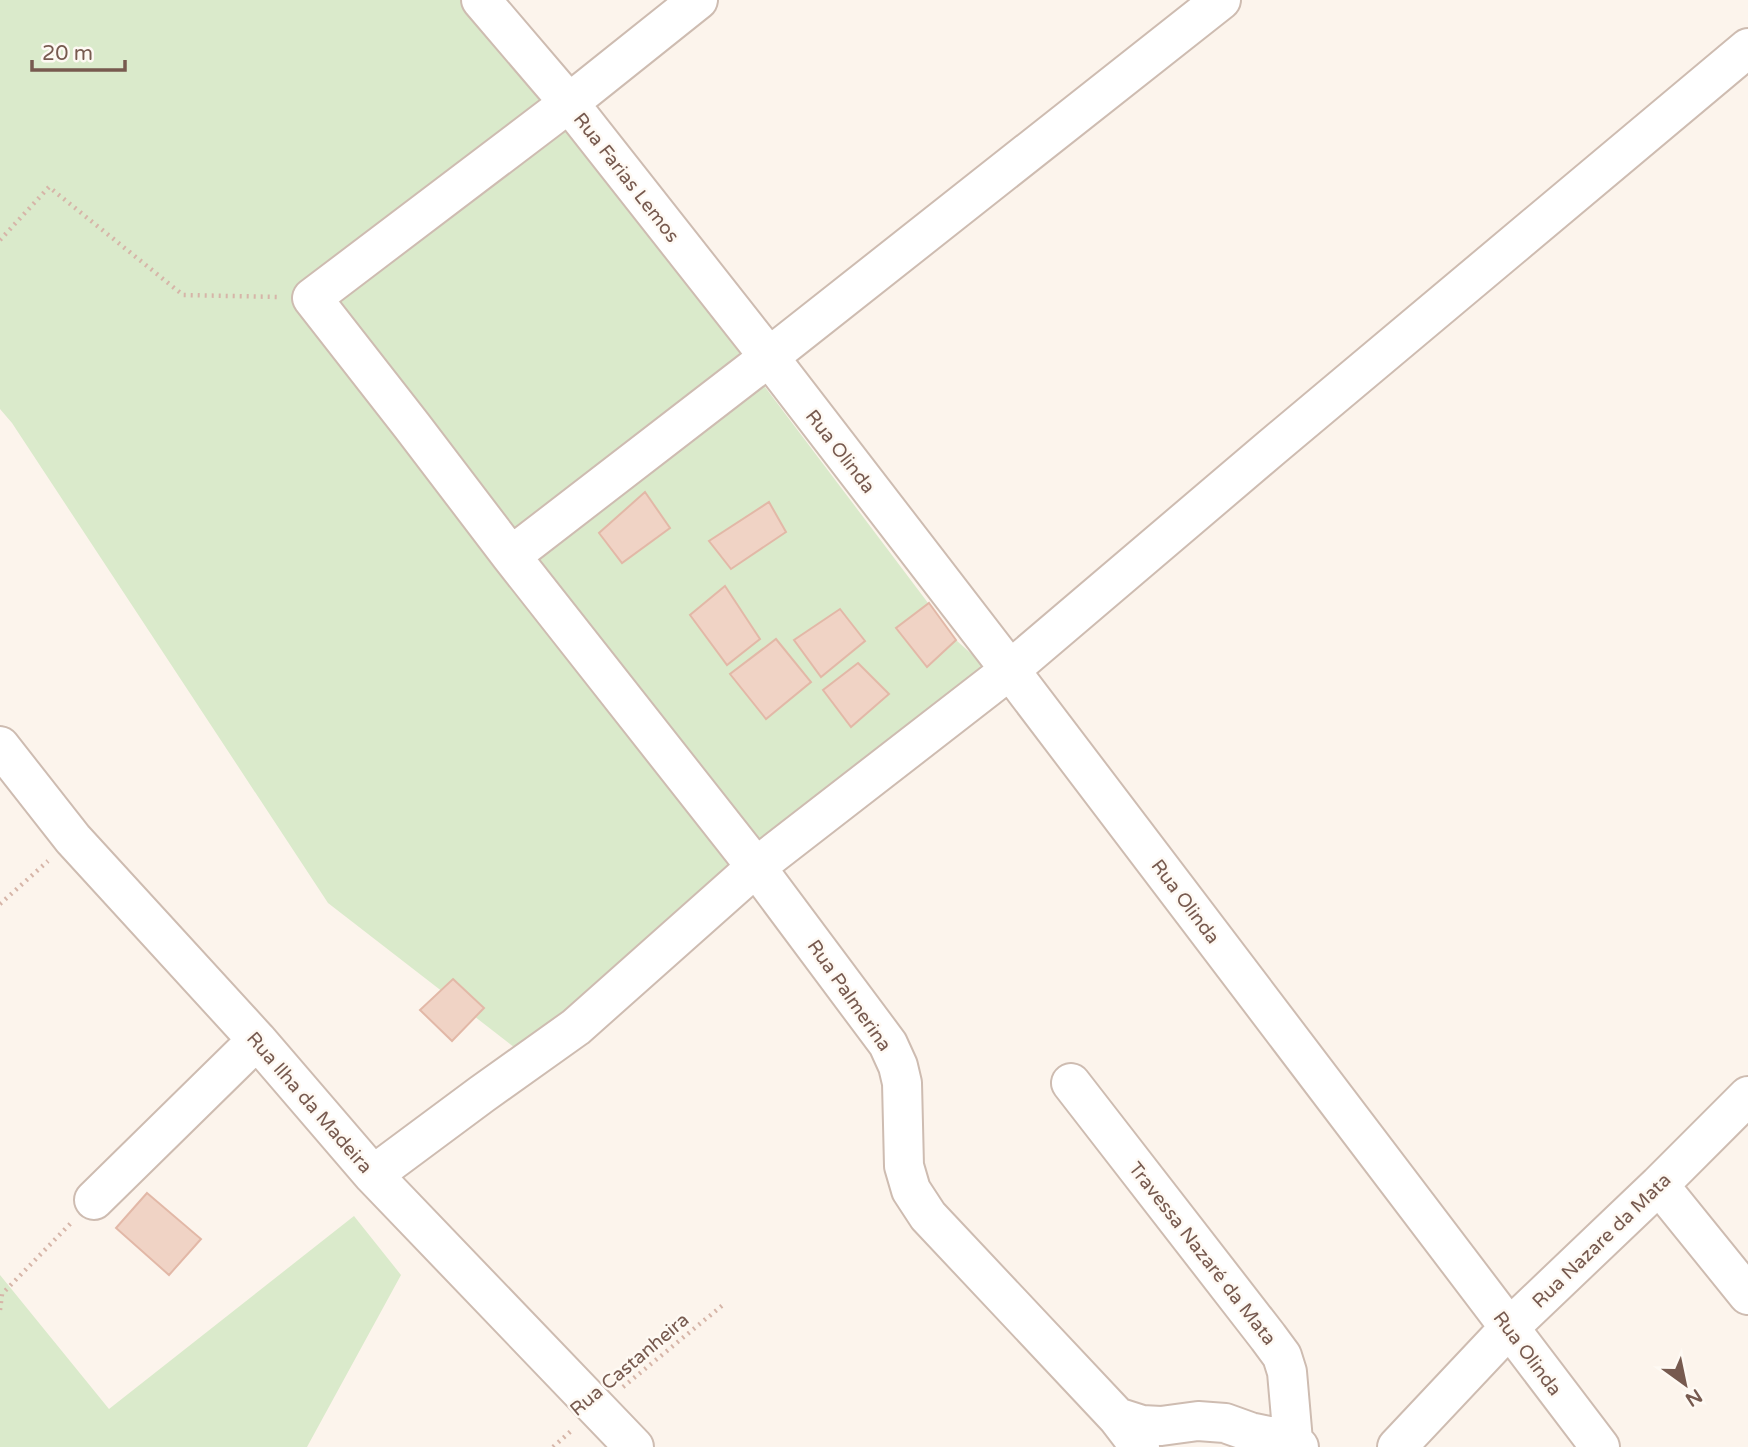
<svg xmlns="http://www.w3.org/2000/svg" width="1748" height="1447" viewBox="0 0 1748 1447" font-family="'Varela Round',sans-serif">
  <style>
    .green { fill: #daeacb }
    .building { fill: #f0d3c5; stroke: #e2b8a7; stroke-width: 2 }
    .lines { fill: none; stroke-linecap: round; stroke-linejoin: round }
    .minor-casing { stroke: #cebcb1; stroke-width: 42 }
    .path { stroke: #d6b5a8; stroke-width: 4.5; stroke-dasharray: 2 5; stroke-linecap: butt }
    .minor { stroke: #fff; stroke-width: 38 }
    .labels { text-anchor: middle; stroke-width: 5; stroke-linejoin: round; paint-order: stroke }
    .street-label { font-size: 19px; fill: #775a4f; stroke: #fef9f3 }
  </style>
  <rect width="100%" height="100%" fill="#fcf4ec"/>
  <path class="green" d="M0 0H473L956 640 987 668 523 1054 328 903 12 423 0 409Z
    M354 1216 401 1275 307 1447H0V1275L109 1409Z"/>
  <path class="building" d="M645 492 670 528 622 563 599 533Z
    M769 502 786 532 731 569 709 541Z
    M725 586 760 639 727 665 690 615Z
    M929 603 956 640 927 667 896 628Z
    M840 609 865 641 821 677 794 640Z
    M776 639 811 682 766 719 730 674Z
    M858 663 889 694 851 727 823 690Z
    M453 979 484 1008 452 1041 420 1010Z
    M147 1193 201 1239 169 1275 116 1228Z"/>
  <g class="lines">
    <defs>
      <path id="minor" d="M481 0 569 103 769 357 1010 670 1600 1447
        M698 0 569 103 312 298 412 426 511 556 756 867 888 1044 898 1066 902 1083 904 1166 911 1190 928 1216 1117 1417 1140 1447
        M511 556 769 357 1221 0
        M0 746 73 839 257 1040 373 1175 634 1447
        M1071 1083 1268 1337 1282 1356 1287 1372 1293 1441
        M373 1175 482 1094 576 1027 756 867 1010 670 1271 448 1748 48
        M1659 1185 1748 1295
        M94 1200 257 1040
        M1117 1417 1142 1425 1161 1426 1198 1421 1225 1423 1250 1432 1293 1441 1299 1447
        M1397 1447 1509 1328 1659 1185 1748 1096"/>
    </defs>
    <use href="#minor" class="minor-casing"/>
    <path class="path" d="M0 240 49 187 183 295 279 297
      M0 904 48 861
      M0 1310 2 1294 71 1223
      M623 1387 724 1304
      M553 1447 571 1431"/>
    <use href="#minor" class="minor"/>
  </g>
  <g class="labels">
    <g class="street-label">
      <text transform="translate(627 177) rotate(52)" y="7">Rua Farias Lemos</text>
      <text transform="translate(841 451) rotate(52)" y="7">Rua Olinda</text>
      <text transform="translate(1186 901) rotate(53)" y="7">Rua Olinda</text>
      <text transform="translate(850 995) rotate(55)" y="7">Rua Palmerina</text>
      <text transform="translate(310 1102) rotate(49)" y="7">Rua Ilha da Madeira</text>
      <text transform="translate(1601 1240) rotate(-44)" y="7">Rua Nazare da Mata</text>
      <text transform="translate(1203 1253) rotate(52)" y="7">Travessa Nazaré da Mata</text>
      <text transform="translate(1528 1353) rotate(53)" y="7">Rua Olinda</text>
      <text transform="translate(629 1364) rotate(-40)" y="7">Rua Castanheira</text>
    </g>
  </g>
  <g transform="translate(1685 1384) rotate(147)" stroke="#fef9f3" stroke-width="5" paint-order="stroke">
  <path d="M0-5L12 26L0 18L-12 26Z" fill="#775a4f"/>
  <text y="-10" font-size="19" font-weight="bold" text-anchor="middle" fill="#775a4f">N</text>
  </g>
  <path d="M32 60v10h93v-10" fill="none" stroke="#775a4f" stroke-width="3.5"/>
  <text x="42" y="60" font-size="21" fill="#775a4f" stroke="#fef9f3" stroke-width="5" paint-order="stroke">20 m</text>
</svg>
